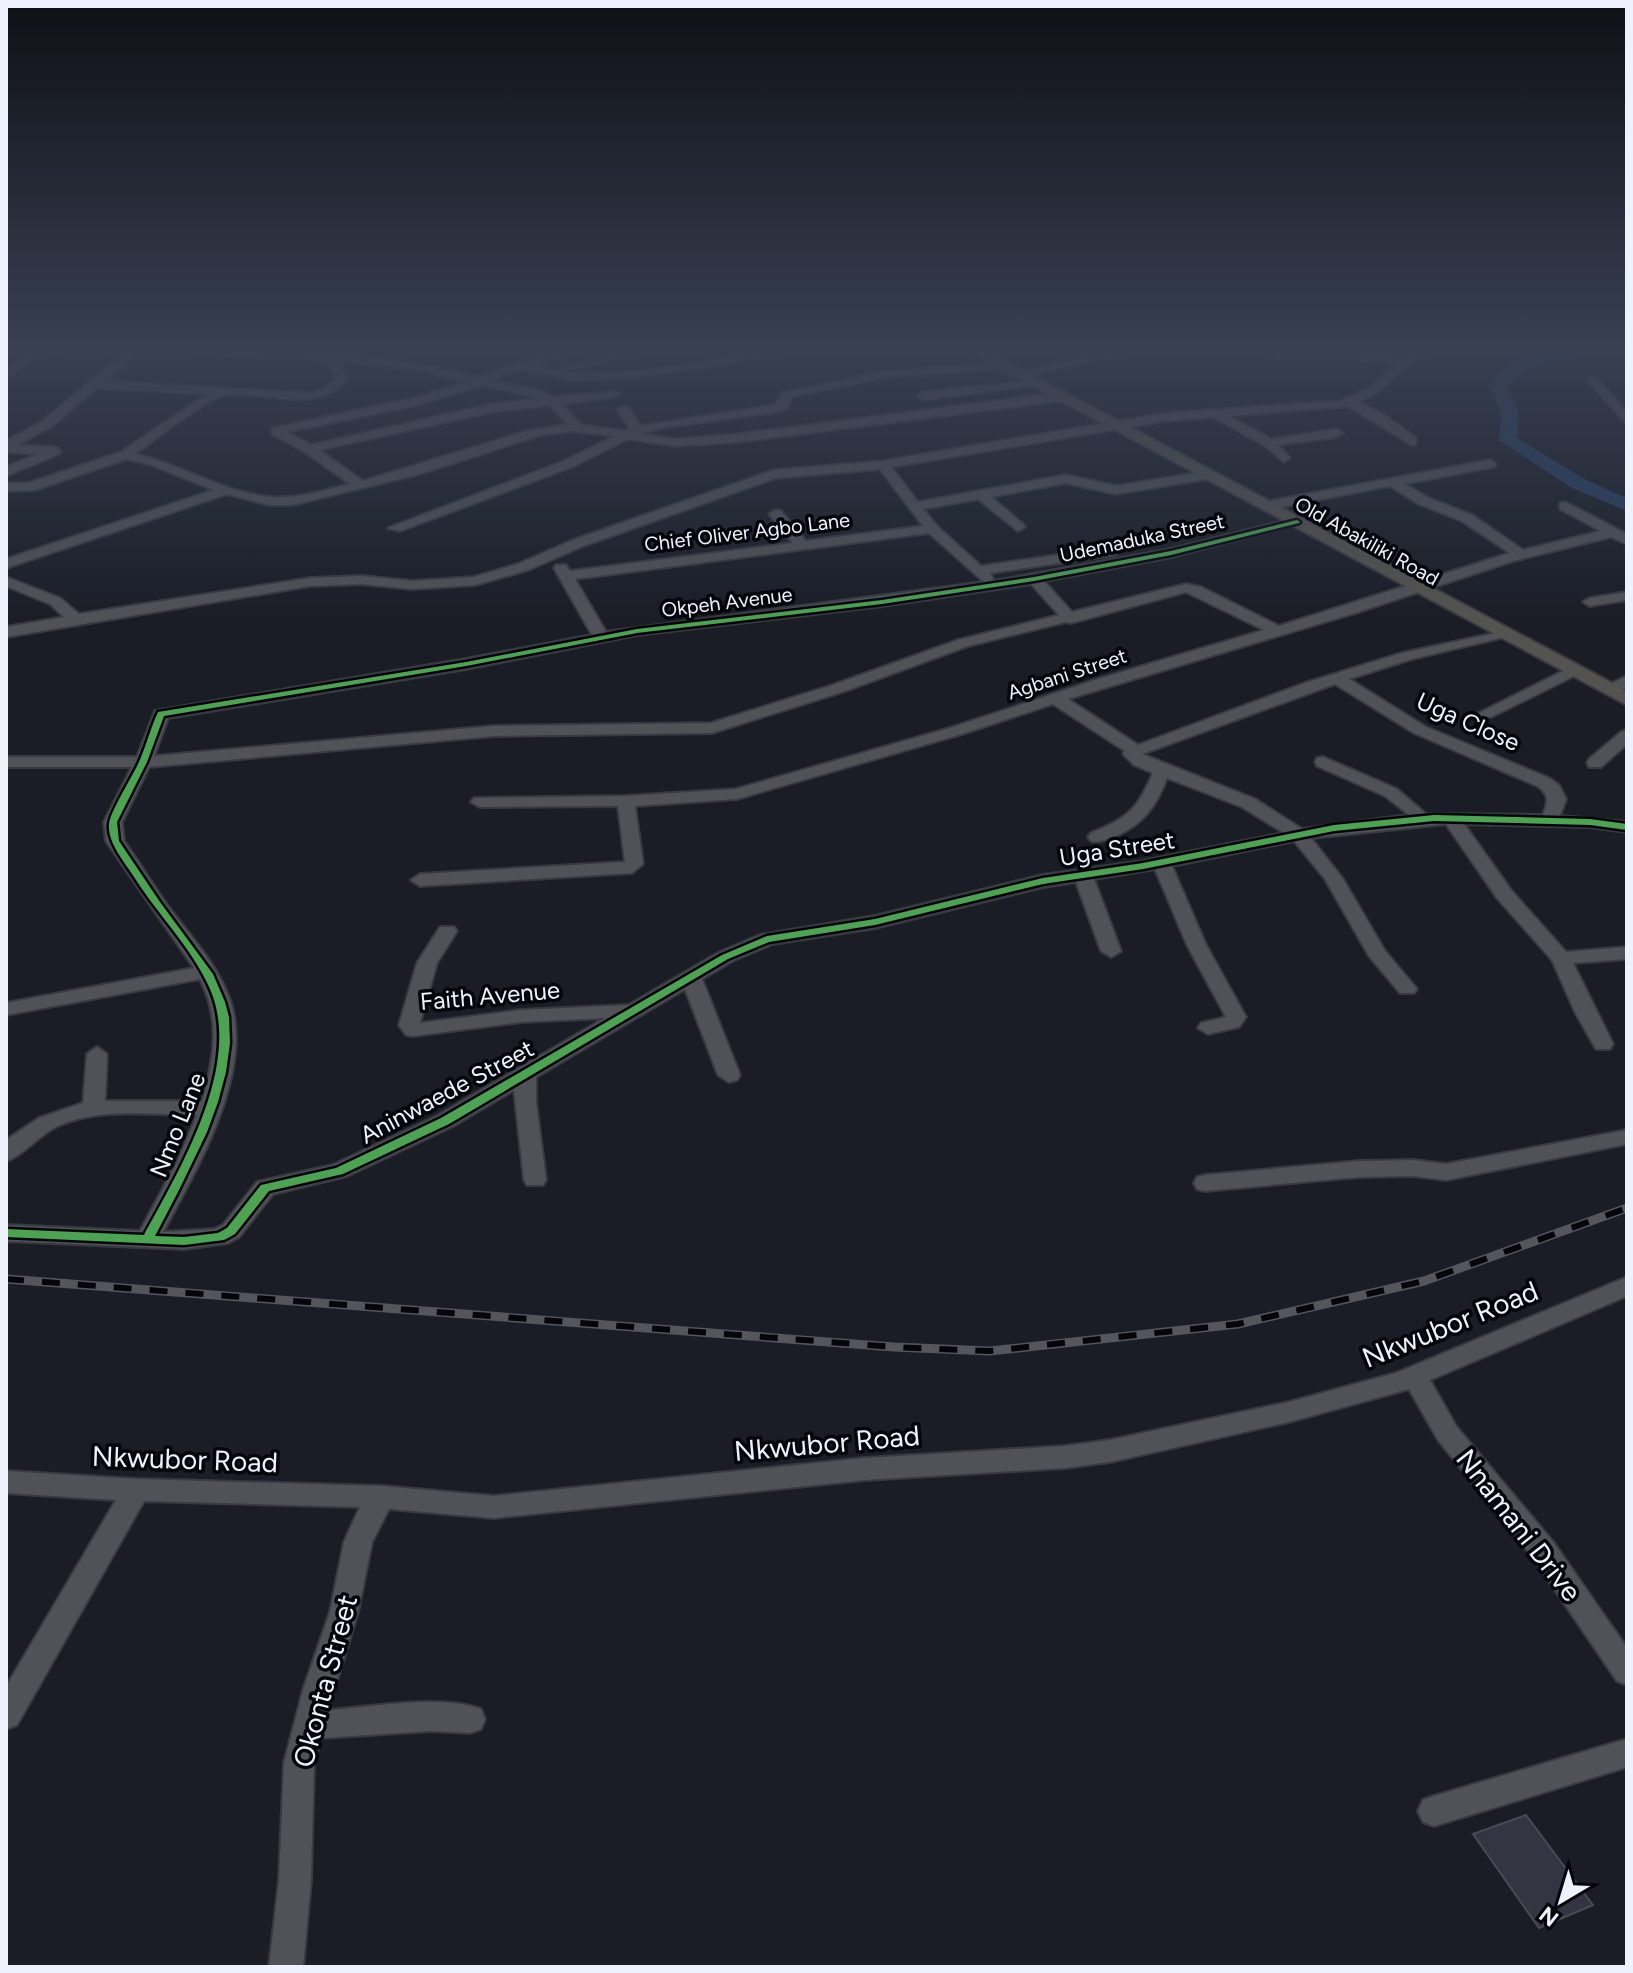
<svg xmlns="http://www.w3.org/2000/svg" width="1633" height="1973" viewBox="0 0 1633 1973" font-family="Figtree,sans-serif">
  <style>
    .lines { fill: none; stroke-linecap: round; stroke-linejoin: round }
    .river { fill: #253f63; fill-rule: evenodd }
    .building { fill: #333642; stroke: #484b53; stroke-width: 2 }
    .minor-casing { stroke: #393a41; stroke-width: 4 }
    .major-casing { stroke: #393a41; stroke-width: 4 }
    .minor { fill: #505258; fill-rule: evenodd }
    .major { fill: #545350; fill-rule: evenodd }
    .rail-casing { stroke: #54565d; stroke-width: 9 }
    .rail { stroke: #05060c; stroke-width: 6; stroke-dasharray: 18; stroke-linecap: butt }
    .cycleway-casing { stroke: #05060c; stroke-width: 5 }
    .cycleway { fill: #4ca352; fill-rule: evenodd }
    .labels { text-anchor: middle; stroke-width: 7; stroke-linejoin: round; paint-order: stroke }
    .far-street-label { font-size: 20px; fill: #eef2fd; stroke: #05060c }
    .street-label { font-size: 24px; fill: #eef2fd; stroke: #05060c }
    .near-street-label { font-size: 28px; fill: #eef2fd; stroke: #05060c }
  </style>
  <rect width="100%" height="100%" fill="#1a1d26"/>
  <g class="lines">
    <path class="river" d="M1579 345H1608L1606 348 1527 369 1506 386 1519 412 1517 438 1586 480 1627 498V511L1572 488 1499 440 1501 412 1488 385 1491 381 1515 361Z"/>
  </g>
  <path class="building" d="M1526 1815 1593 1905 1539 1928 1473 1834Z"/>
  <g class="lines">
    <defs>
      <path id="minor" d="M40 345H53L50 349 134 345 342 355 406 362 478 377 570 345H587L532 366C618 385 705 361 790 345H814L722 365 634 378 575 380 519 370 491 380 541 391 553 397 618 392 620 394 614 397 561 404 581 425 625 431 630 429 618 410 624 406 628 407 640 426 775 405 782 393 881 372 1001 363 1007 366 1001 369 881 378 791 397 787 409 777 412 661 428 639 434 675 439 738 434 1058 393 1064 397 1058 401 738 442 675 446 628 439 572 467 400 531 388 528 564 461 615 436 572 431 541 435 416 475 292 505H269L227 494 6 568V559L214 490 148 464 126 459 35 490 6 491V483H29L121 452 207 394 97 388 51 427 17 445 55 447 61 451 59 454 6 476V467L38 454 6 452V441L43 421 126 351 40 356 6 378V370ZM139 352 332 361 328 366 336 378 323 390 309 393 105 381ZM344 362 406 368 468 382 411 399 272 428V434L305 452 350 484C325 490 297 499 271 497 224 493 181 464 135 454 151 443 209 397 224 395 267 390 313 417 348 379L340 366ZM483 385 539 399 492 404 311 445 287 432 413 406ZM549 405 568 424 523 432 363 481 319 450 492 412Z
        M652 345H672L569 371 563 368Z
        M1080 345H1092L1099 353 1137 345H1160L1018 378 1012 375 1087 355Z
        M1247 345H1263L1282 353 1339 352 1403 358 1431 345H1445L1409 364 1378 392 1358 402 1386 416 1416 438V444L1412 445 1348 406 1229 416 1271 439 1337 429 1343 433 1337 437 1278 445 1290 458 1284 462 1265 446 1213 417 1166 421 891 467 918 502 1066 475 1116 486 1207 471 1213 475 1207 479 1116 494 1066 483 991 497 1023 524 1025 527 1018 531 978 499 923 509 937 526 981 566 1114 547 1121 551 1114 555 990 573 994 581 1171 549 1297 518 1304 522 1171 557 1044 581 1072 612 1186 584 1201 587 1279 626 1510 553 1462 521 1419 504 1390 486 1265 510 1258 506 1265 502 1490 460 1496 464 1494 467 1404 484 1429 498 1472 515 1523 550 1601 531 1560 509V503L1565 502 1627 534V544L1611 537 1513 561 1355 613 1068 699 1138 745 1305 683 1402 653 1505 631V637L1412 659 1349 679 1426 727 1549 778 1559 785 1566 799 1560 816 1627 822V832L1590 827 1464 824 1511 890 1566 952 1627 947V959L1573 963 1613 1044 1610 1049H1596L1575 1012 1552 960 1497 898 1446 824 1311 838 1343 879 1385 951 1417 989 1414 993H1400L1369 956 1325 879 1294 841 1172 866 1206 945 1246 1017 1239 1027 1208 1034 1198 1028 1201 1023 1226 1017 1187 945 1155 869 1094 879 1121 951 1111 957 1101 951 1076 882 1043 887 875 928 772 944 732 961 702 979 740 1075 737 1080 729 1082 718 1075 685 989 536 1077V1102L546 1180 543 1185H527L524 1180 514 1090 453 1126 347 1176 273 1194 239 1237 228 1243 184 1249 6 1241V1225L140 1231 177 1162 197 1115C152 1115 100 1107 58 1126 40 1134 23 1156 6 1161V1140L39 1118 83 1103 87 1054 97 1047 107 1054 105 1101H202C214 1059 221 1020 200 979L6 1015V1003L194 968 106 841 104 822 132 767H6V757H137L155 711 466 659 592 635 554 568 556 565H566L570 571 793 543 769 514 776 510 781 511 806 541 923 526 880 469 776 478 583 546 528 570 475 585 413 589 361 584 310 586 6 637V627L64 617 50 604 6 586V577L60 598 79 614 310 578 361 576 413 581 474 577 518 564 573 540 774 470 883 461 1166 413 1341 401 1370 388 1396 364 1339 358 1281 359ZM929 533 984 582 606 632 575 579ZM1031 584 1059 615 958 640 833 685 711 723 494 726 154 756 168 718 466 669 637 635 882 606ZM1186 592 1264 630 1098 679 950 728 736 789 626 796 474 798 471 802 480 807 618 806 625 862 420 874 411 880 420 886 632 873 643 864 635 806 737 799 962 734 1053 704 1125 751 1123 754 1134 765 1153 773C1137 810 1128 818 1091 833L1088 837 1091 841C1100 843 1107 839 1116 836 1144 824 1156 806 1167 778L1242 807 1284 833 1143 861 1043 875 875 916 760 935 718 953 629 1005 521 1010 420 1023 437 963 457 931 454 927H440L417 963 399 1025 406 1035 413 1036 521 1022 605 1018 437 1116 333 1165 257 1182 223 1225 215 1229 163 1232C196 1171 253 1074 231 1003 219 966 191 937 168 906 153 885 139 862 124 841L122 822 149 767 494 736 712 733 845 691 968 646 1066 622 1071 623ZM1335 684 1414 733 1537 786C1550 795 1548 801 1543 815L1426 814 1397 789 1323 757 1317 758 1315 762 1317 766 1385 796 1409 815 1302 829 1255 799 1142 754Z
        M1588 377H1596L1627 413V424L1588 381Z
        M1033 380 1039 383 1037 385 924 400 918 396 924 392Z
        M1627 592V600L1590 606 1583 602 1590 598Z
        M1573 666 1578 668V674L1491 717H1479L1477 714Z
        M1627 676V687L1608 694 1600 689Z
        M1627 730V744L1601 767H1589L1587 763 1589 759 1621 732Z
        M1627 1130V1144L1446 1180 1413 1176 1359 1177 1205 1191 1197 1189 1194 1183 1197 1177 1205 1175 1359 1161 1413 1160 1446 1164Z
        M1627 1277V1296L1430 1380 1456 1426 1554 1543 1627 1648V1685L1617 1681 1534 1559 1438 1440 1409 1389 1289 1422 1110 1462 1065 1468 865 1480 494 1518 389 1509 372 1542 358 1612 328 1710C372 1707 440 1694 481 1709L485 1719 481 1729 470 1733 431 1731 321 1738 314 1763 311 1880 303 1967H269L279 1880 284 1763 303 1690 330 1612 344 1542 360 1507 144 1501 17 1725 6 1729V1687L116 1500 6 1493V1471L136 1479 382 1486 494 1496 865 1458 1065 1446 1110 1440 1289 1402 1396 1373Z
        M1627 1739V1767L1434 1826 1423 1822 1418 1811 1423 1800 1434 1796Z"/>
      <path id="major" d="M957 345H975L1627 691V705Z"/>
    </defs>
    <use href="#minor" class="minor-casing"/>
    <use href="#major" class="major-casing"/>
    <use href="#minor" class="minor"/>
    <use href="#major" class="major"/>
    <defs>
      <path id="rail" d="M6 1279 894 1347 990 1351 1238 1324 1424 1281 1627 1208"/>
    </defs>
    <use href="#rail" class="rail-casing"/>
    <use href="#rail" class="rail"/>
    <defs>
      <path id="cycleway" d="M1297 520 1300 522 1299 523 1171 555 1034 581 882 604 637 633 466 666 164 716 147 762 117 822 119 841 160 902 213 974 225 1002 229 1017 230 1043 226 1072 218 1102 207 1132 179 1190 155 1236 184 1237 218 1233 227 1228 261 1185 336 1168 441 1118 722 955 767 936 875 919 1043 878 1143 863 1334 825 1434 815 1590 819 1627 824V830L1590 825 1434 821 1334 831 1143 869 1043 884 875 925 769 942 728 959 449 1124 343 1174 269 1191 235 1234 224 1240 184 1245 6 1237V1229L144 1235C180 1169 243 1065 210 989 193 950 161 918 138 883 128 866 107 844 109 824 110 812 132 777 138 764 146 747 150 729 158 712L466 662 637 629 882 600 1034 577 1171 551Z"/>
    </defs>
    <use href="#cycleway" class="cycleway-casing"/>
    <use href="#cycleway" class="cycleway"/>
  </g>
  <linearGradient id="sky" x2="0" y2="1"><stop stop-color="#0e1015"/><stop offset="0.56" stop-color="#384052"/><stop offset="1" stop-color="#384052" stop-opacity="0"/></linearGradient>
  <rect width="1633" height="621" fill="url(#sky)"/>
  <g class="labels">
    <g class="far-street-label">
      <text transform="translate(747 532) rotate(-7)" y="7">Chief Oliver Agbo Lane</text>
      <text transform="translate(1142 538) rotate(-12)" y="7">Udemaduka Street</text>
      <text transform="translate(1367 541) rotate(29)" y="7">Old Abakiliki Road</text>
      <text transform="translate(727 602) rotate(-7)" y="7">Okpeh Avenue</text>
      <text transform="translate(1067 674) rotate(-18)" y="7">Agbani Street</text>
    </g>
    <g class="street-label">
      <text transform="translate(1468 722) rotate(24)" y="8">Uga Close</text>
      <text transform="translate(1117 849) rotate(-9)" y="8">Uga Street</text>
      <text transform="translate(490 996) rotate(-5)" y="8">Faith Avenue</text>
      <text transform="translate(447 1092) rotate(-28)" y="8">Aninwaede Street</text>
      <text transform="translate(178 1125) rotate(-68)" y="8">Nmo Lane</text>
    </g>
    <g class="near-street-label">
      <text transform="translate(1450 1324) rotate(-22)" y="10">Nkwubor Road</text>
      <text transform="translate(827 1443) rotate(-5)" y="10">Nkwubor Road</text>
      <text transform="translate(185 1459) rotate(2)" y="10">Nkwubor Road</text>
      <text transform="translate(1519 1525) rotate(52)" y="10">Nnamani Drive</text>
      <text transform="translate(325 1681) rotate(-75)" y="10">Okonta Street</text>
    </g>
  </g>
  <rect width="1633" height="1973" fill="none" stroke="#eef2fd" stroke-width="16"/>
  <g transform="translate(1561 1901) rotate(218)" stroke="#05060c" stroke-width="6" paint-order="stroke">
  <path d="M0-6L14 30L0 20L-14 30Z" fill="#eef2fd"/>
  <text y="-12" font-size="22" font-weight="bold" text-anchor="middle" fill="#eef2fd">N</text>
  </g>
</svg>
